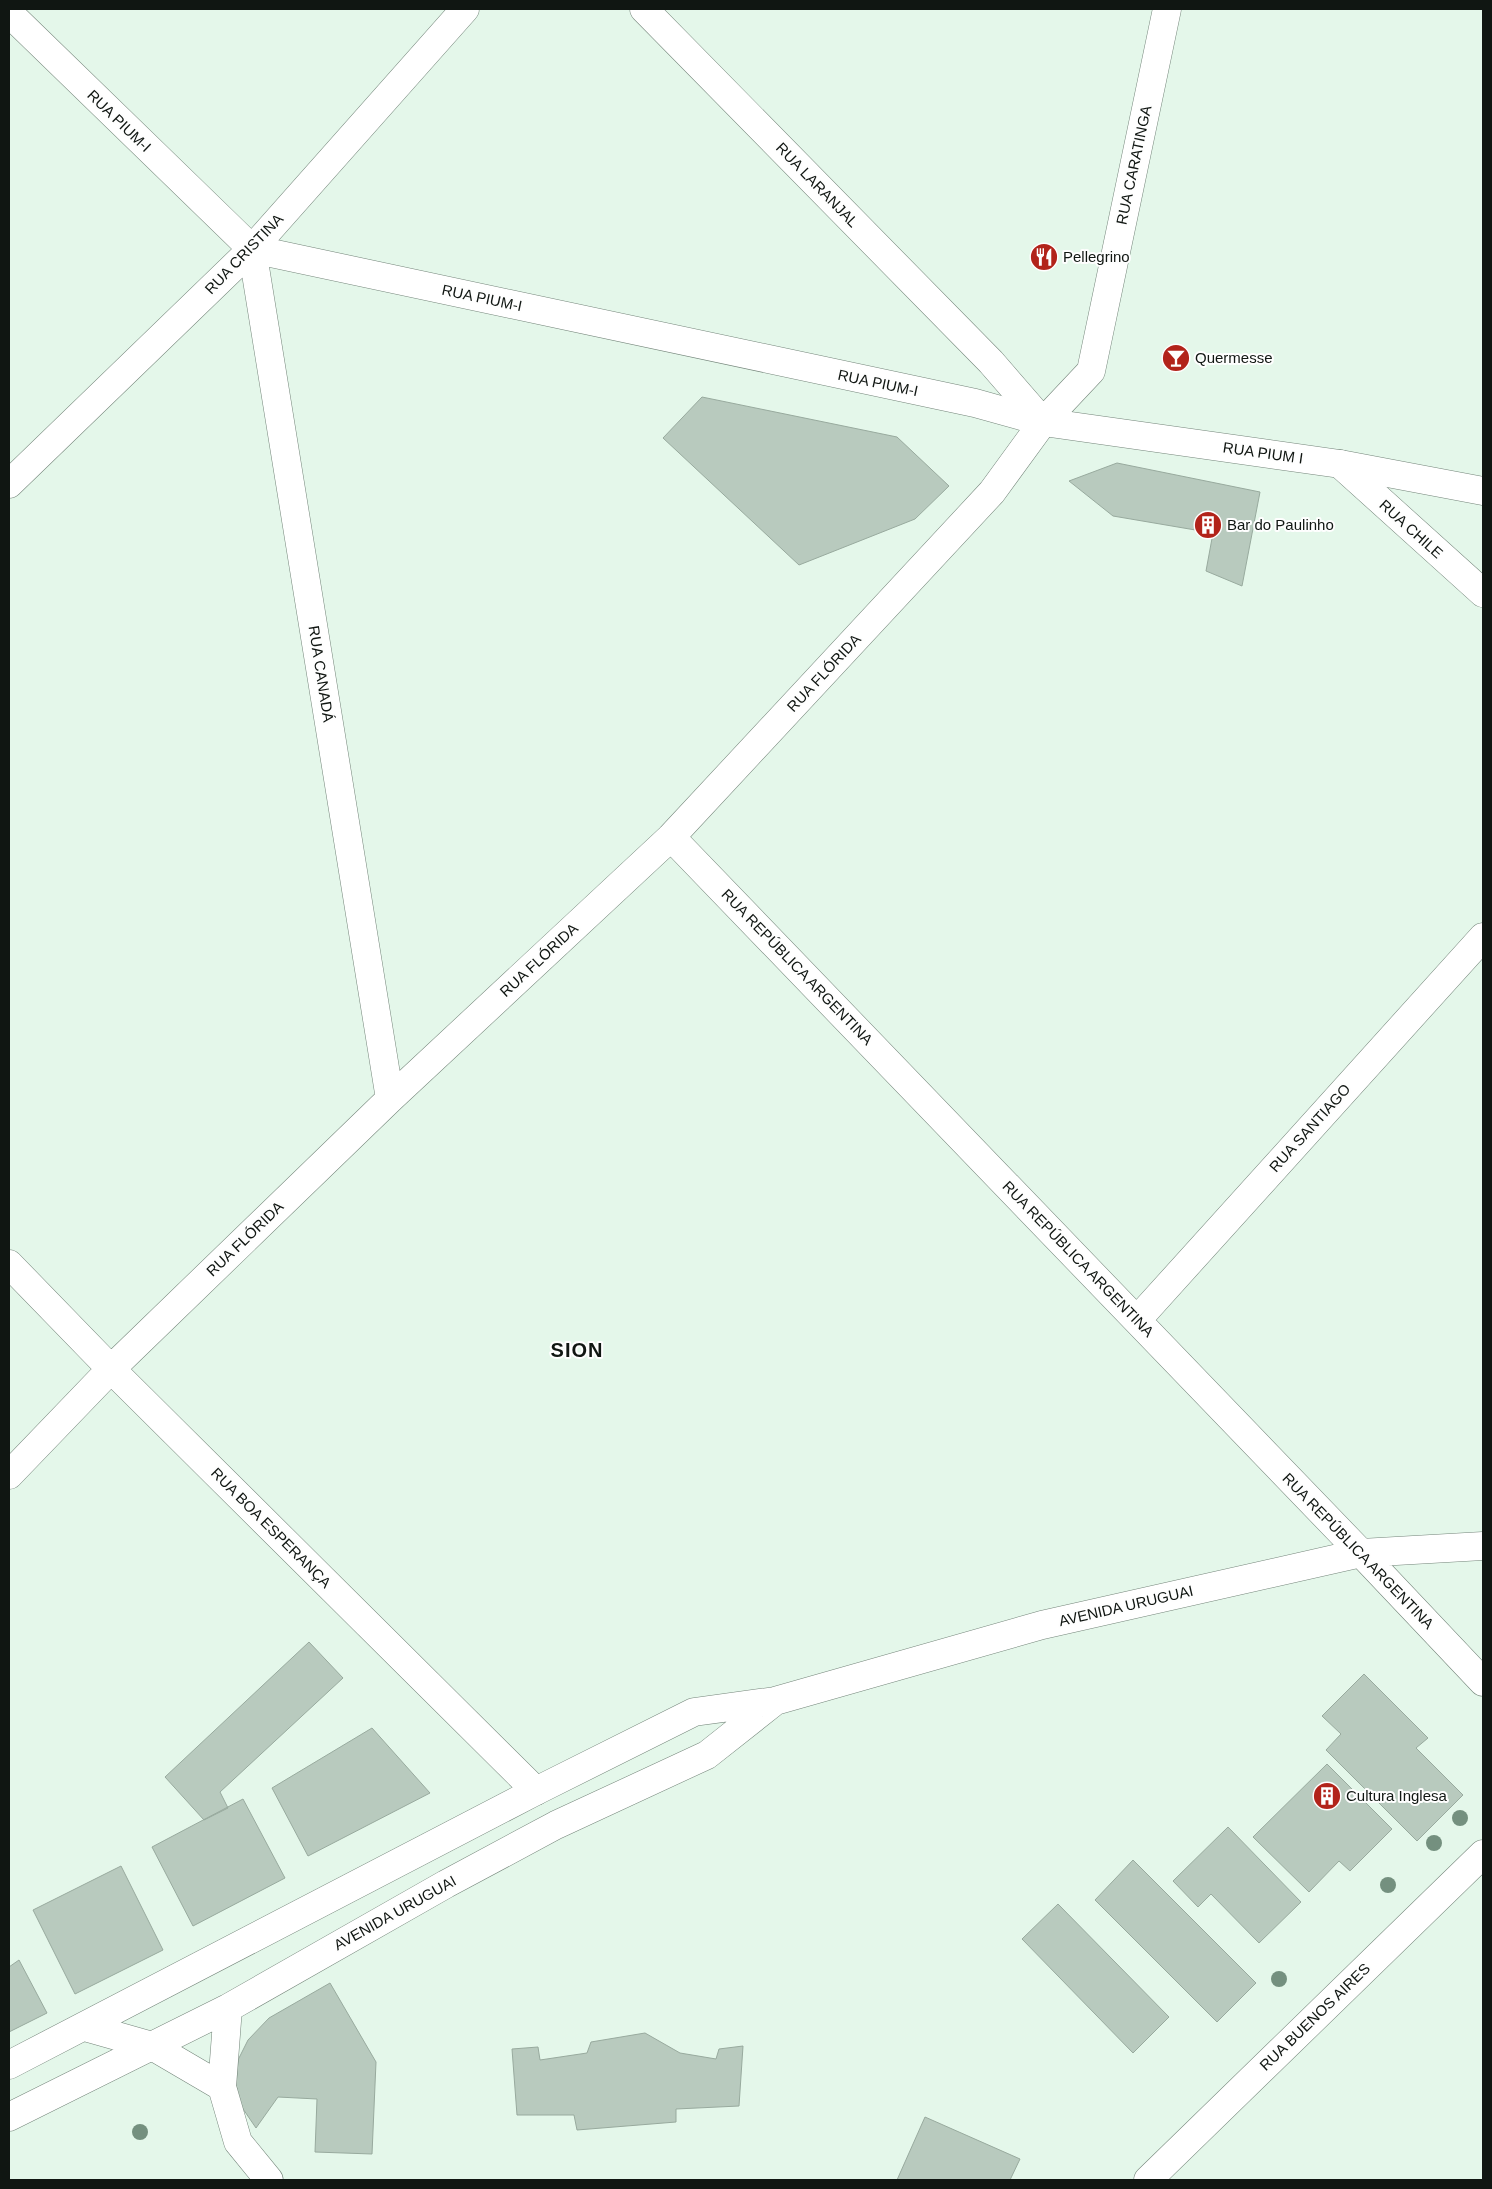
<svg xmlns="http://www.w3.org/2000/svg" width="1492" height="2189" viewBox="0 0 1492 2189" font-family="Arial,sans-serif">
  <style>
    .building { fill: #b8cabe; stroke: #98aa9e }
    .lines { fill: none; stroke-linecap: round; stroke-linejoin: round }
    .minor-casing { stroke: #74857a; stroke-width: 29 }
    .tertiary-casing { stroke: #74857a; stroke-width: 29 }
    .minor { stroke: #fff; stroke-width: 28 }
    .tertiary { stroke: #fff; stroke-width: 28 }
    .tree { fill: #74907f }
    .labels { text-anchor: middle; stroke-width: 4; stroke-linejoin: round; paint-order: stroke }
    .street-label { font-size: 15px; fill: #101612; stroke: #fefefe }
    .poi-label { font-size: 15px; fill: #101612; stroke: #fefefe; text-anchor: start }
    .district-label { font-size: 20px; font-weight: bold; letter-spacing: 1px; fill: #101612; stroke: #fefefe }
  </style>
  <rect width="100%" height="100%" fill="#e4f7ea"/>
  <path class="building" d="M702 397 897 437 949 486 915 519 799 565 663 438Z
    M1117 463 1260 492 1242 586 1206 571 1213 533 1113 516 1069 481Z
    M309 1642 343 1678 220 1792 228 1808 204 1820 165 1777Z
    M1364 1674 1428 1738 1416 1748 1463 1795 1417 1841 1326 1750 1341 1734 1322 1716Z
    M372 1728 430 1793 308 1856 272 1788Z
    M1327 1764 1392 1829 1350 1871 1339 1861 1309 1892 1253 1837Z
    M243 1799 285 1878 193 1926 152 1847Z
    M1228 1827 1301 1902 1259 1943 1211 1894 1198 1907 1173 1881Z
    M1133 1860 1256 1983 1217 2022 1095 1900Z
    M121 1866 163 1950 75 1994 33 1910Z
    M1058 1904 1169 2017 1133 2053 1022 1939Z
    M19 1960 47 2013 9 2032V1967Z
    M330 1983 376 2062 372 2154 315 2152 317 2099 278 2097 256 2128 239 2103 236 2084 238 2060 248 2040 269 2018Z
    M645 2033 680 2053 716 2059 719 2049 743 2046 739 2106 676 2109V2122L577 2130 574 2115H517L512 2049 538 2047 540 2060 587 2053 591 2042Z
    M925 2117 1020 2159 1010 2180H897Z"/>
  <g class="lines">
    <defs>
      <path id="minor" d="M644 9 991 362 1043 422
        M252 249 390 1099
        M1340 464 1483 593
        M9 484 252 249 465 9
        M671 837 1361 1553
        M9 1264 111 1369 536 1791
        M1137 1320 1483 937
        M9 1475 111 1369 390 1099 671 837 992 492 1043 422 1091 371 1167 9
        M1148 2180 1483 1854"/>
      <path id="tertiary" d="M9 13 252 249 975 403 1043 422 1340 464 1483 491
        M1361 1553 1483 1682
        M228 2008 222 2087 238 2142 269 2180
        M85 2027 152 2046 222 2087
        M9 2065 536 1791 694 1712 775 1701 1042 1625 1361 1553 1483 1546
        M9 2117 228 2008 446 1884 556 1825 707 1755 774 1702"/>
    </defs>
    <use href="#minor" class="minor-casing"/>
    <use href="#tertiary" class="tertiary-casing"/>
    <use href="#minor" class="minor"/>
    <use href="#tertiary" class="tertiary"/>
  </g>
  <g class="tree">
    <circle cx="1460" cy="1818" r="8"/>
    <circle cx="1434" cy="1843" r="8"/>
    <circle cx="1388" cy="1885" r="8"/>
    <circle cx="1279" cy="1979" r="8"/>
    <circle cx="140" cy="2132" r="8"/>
  </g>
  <defs>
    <symbol id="restaurant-disc" viewBox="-11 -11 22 22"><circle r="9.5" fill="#b2231a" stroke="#fefefe"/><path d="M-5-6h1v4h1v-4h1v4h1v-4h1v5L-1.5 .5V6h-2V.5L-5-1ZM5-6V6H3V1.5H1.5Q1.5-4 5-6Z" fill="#fff"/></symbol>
    <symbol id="bar-disc" viewBox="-11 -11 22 22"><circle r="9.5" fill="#b2231a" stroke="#fefefe"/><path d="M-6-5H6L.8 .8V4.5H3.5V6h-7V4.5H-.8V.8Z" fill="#fff"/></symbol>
    <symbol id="building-disc" viewBox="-11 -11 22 22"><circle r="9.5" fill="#b2231a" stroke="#fefefe"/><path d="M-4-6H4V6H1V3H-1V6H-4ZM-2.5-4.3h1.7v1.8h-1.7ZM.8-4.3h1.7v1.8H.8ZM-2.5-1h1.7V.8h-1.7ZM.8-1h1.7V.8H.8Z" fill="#fff"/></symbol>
  </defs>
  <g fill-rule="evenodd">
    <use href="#restaurant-disc" x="1028" y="241" width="32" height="32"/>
    <use href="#bar-disc" x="1160" y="342" width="32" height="32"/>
    <use href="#building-disc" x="1192" y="509" width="32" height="32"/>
    <use href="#building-disc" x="1311" y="1780" width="32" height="32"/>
  </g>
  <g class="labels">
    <g class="street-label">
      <text transform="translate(119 121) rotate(44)" y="5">RUA PIUM-I</text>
      <text transform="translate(1134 165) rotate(-78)" y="5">RUA CARATINGA</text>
      <text transform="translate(817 185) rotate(46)" y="5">RUA LARANJAL</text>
      <text transform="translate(244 254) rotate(-46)" y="5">RUA CRISTINA</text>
      <text transform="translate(482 298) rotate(12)" y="5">RUA PIUM-I</text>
      <text transform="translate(878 383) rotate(12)" y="5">RUA PIUM-I</text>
      <text transform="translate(1263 453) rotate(8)" y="5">RUA PIUM I</text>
      <text transform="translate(1411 529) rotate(42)" y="5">RUA CHILE</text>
      <text transform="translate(824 673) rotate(-47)" y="5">RUA FLÓRIDA</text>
      <text transform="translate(321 674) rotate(81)" y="5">RUA CANADÁ</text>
      <text transform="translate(539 960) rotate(-43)" y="5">RUA FLÓRIDA</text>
      <text transform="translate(797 967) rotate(46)" y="5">RUA REPÚBLICA ARGENTINA</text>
      <text transform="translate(1310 1128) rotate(-48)" y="5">RUA SANTIAGO</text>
      <text transform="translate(245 1239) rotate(-44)" y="5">RUA FLÓRIDA</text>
      <text transform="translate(1078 1259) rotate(46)" y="5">RUA REPÚBLICA ARGENTINA</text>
      <text transform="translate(271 1528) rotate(45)" y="5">RUA BOA ESPERANÇA</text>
      <text transform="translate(1358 1551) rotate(46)" y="5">RUA REPÚBLICA ARGENTINA</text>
      <text transform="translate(1126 1606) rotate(-13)" y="5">AVENIDA URUGUAI</text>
      <text transform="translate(395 1913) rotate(-29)" y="5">AVENIDA URUGUAI</text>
      <text transform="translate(1315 2017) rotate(-44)" y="5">RUA BUENOS AIRES</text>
    </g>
    <g class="poi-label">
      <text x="1063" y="262">Pellegrino</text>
      <text x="1195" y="363">Quermesse</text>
      <text x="1227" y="530">Bar do Paulinho</text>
      <text x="1346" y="1801">Cultura Inglesa</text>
    </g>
    <g class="district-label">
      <text x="577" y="1357">SION</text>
    </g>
  </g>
  <rect width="1492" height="2189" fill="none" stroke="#101612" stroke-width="20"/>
</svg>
